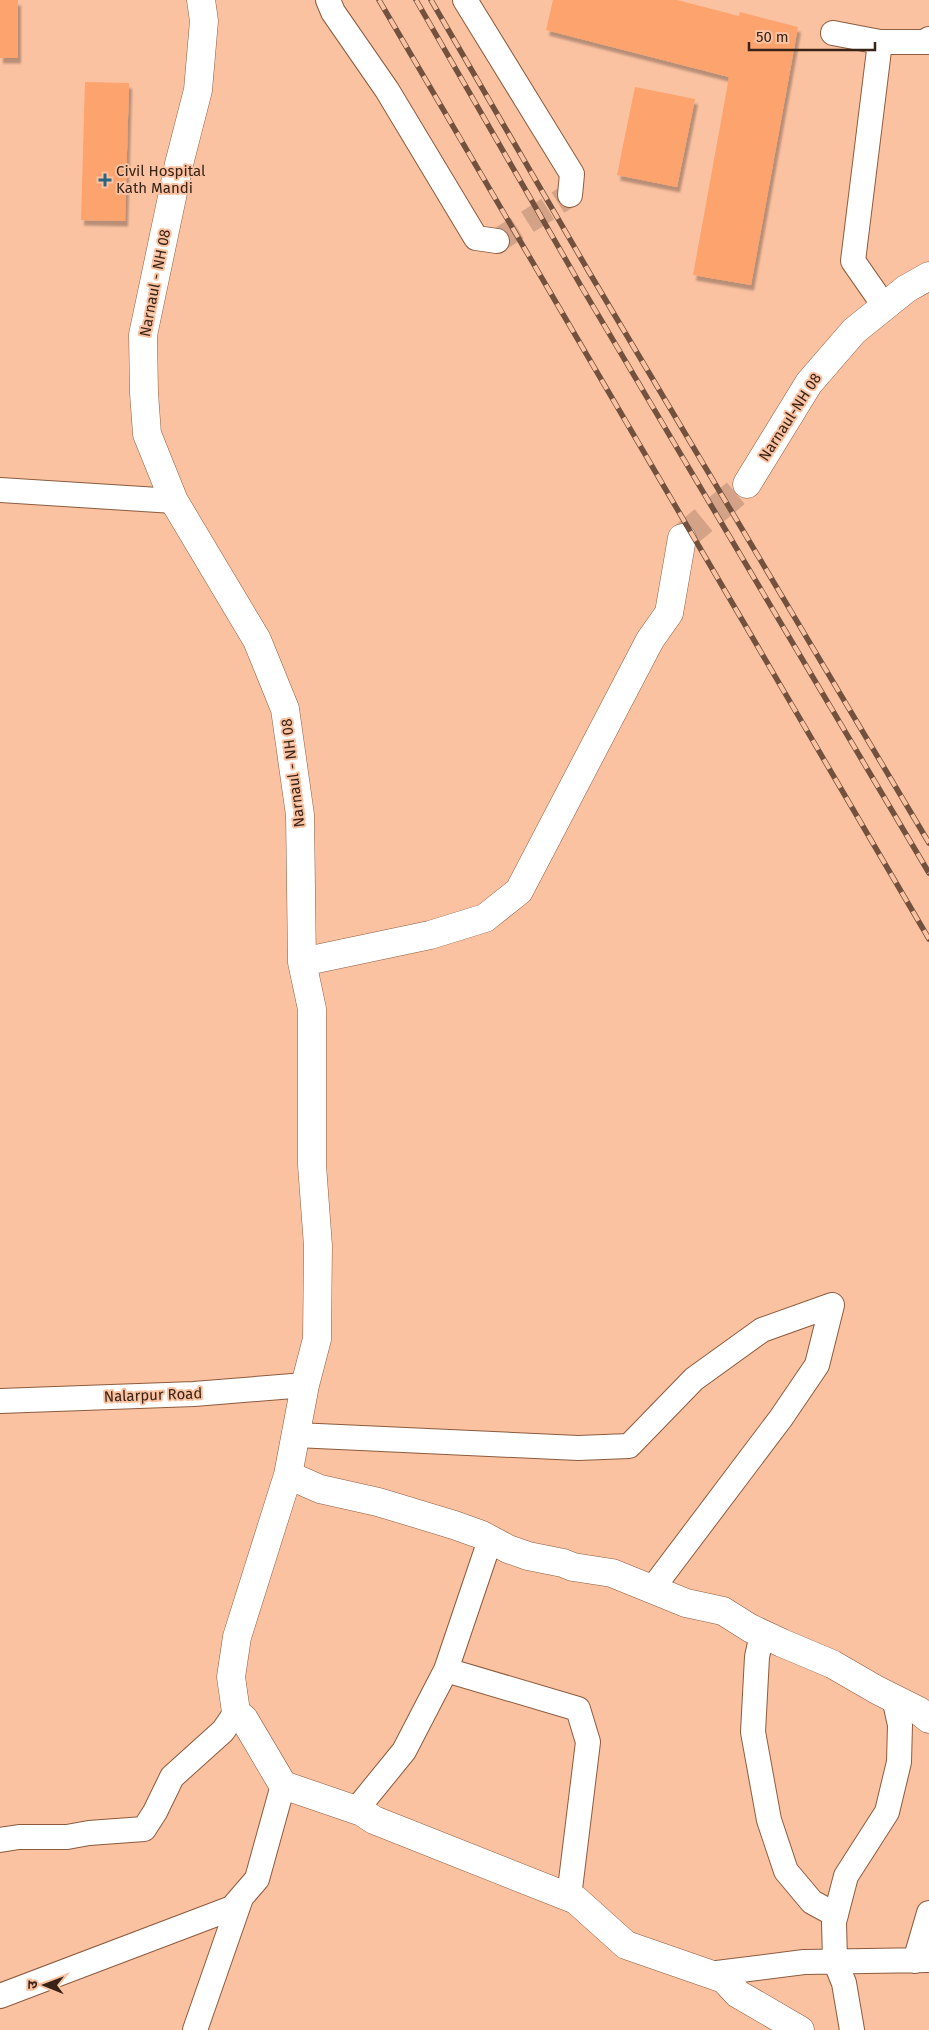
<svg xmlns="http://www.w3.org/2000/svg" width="929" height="2030" viewBox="0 0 929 2030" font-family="'Fira Sans','Noto Sans Devanagari',sans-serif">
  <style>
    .building { fill: #fda36d; filter: url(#shadow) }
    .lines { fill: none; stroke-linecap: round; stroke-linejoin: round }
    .minor-tunnel { stroke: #d4a286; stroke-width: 24; stroke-dasharray: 24 12; stroke-linecap: butt }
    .major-tunnel { stroke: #d4a286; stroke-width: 28; stroke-dasharray: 28 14; stroke-linecap: butt }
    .minor-casing { stroke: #8c5b3d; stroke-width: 26 }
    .major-casing { stroke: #8c5b3d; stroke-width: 29 }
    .minor { stroke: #fff; stroke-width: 24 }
    .major { stroke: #fff; stroke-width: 28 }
    .rail-casing { stroke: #72523f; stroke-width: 5.5 }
    .rail { stroke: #fbc2a2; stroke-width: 4; stroke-dasharray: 11; stroke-linecap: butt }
    .poi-dot { fill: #2d657f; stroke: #fbc2a2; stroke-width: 2 }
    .labels { text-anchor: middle; stroke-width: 4; stroke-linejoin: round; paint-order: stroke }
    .poi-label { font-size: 15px; fill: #382316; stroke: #fbc2a2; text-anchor: start }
    .street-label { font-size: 15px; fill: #382316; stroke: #fbc2a2 }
  </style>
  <defs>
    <filter id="shadow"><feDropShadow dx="3" dy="5.5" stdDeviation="1" flood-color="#0004"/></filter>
  </defs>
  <rect width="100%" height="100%" fill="#fbc2a2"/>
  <path class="building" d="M0 0H18V58H0Z
    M553 0H677L739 16 740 12 798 27 751 285 693 275 729 77 546 30Z
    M85 82 129 83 125 221 81 220Z
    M635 87 695 99 677 187 617 175Z"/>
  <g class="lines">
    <path class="minor-tunnel" d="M497 241 570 195"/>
    <path class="major-tunnel" d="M682 538 747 484"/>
    <defs>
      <path id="minor" d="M328 0 333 12 387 90 476 238 497 241
        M465 0 572 174 570 195
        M833 33 880 42H928L929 39
        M880 42 853 261 885 307
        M0 490 174 501
        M0 1401 194 1394 305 1385
        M296 1435 578 1448 629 1446 694 1379 762 1330 832 1305
        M652 1589 781 1418 817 1365 832 1305
        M762 1634 757 1657 753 1732 769 1820 786 1871 812 1902 836 1915
        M446 1670 578 1709 588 1742 569 1897
        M356 1810 404 1751 446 1670 490 1540
        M0 1840 19 1837H67L89 1833 144 1829 155 1812 172 1777 223 1731 236 1712
        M915 1961 929 1913
        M709 1974 804 1962 929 1960
        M0 1996 232 1908 257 1879 283 1785
        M195 2030 241 1898
        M852 2030 844 1983 835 1961 834 1922 846 1876 887 1812 899 1762 900 1725 894 1698"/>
      <path id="major" d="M201 0 204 21 198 90 179 164 143 335 144 393 147 434 174 501 257 640 285 709 300 815 302 962 312 1009V1165L318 1246 317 1339 305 1385 288 1475 237 1637 231 1677 236 1712 244 1719 283 1785 362 1812 374 1820 576 1900 626 1945 724 1979 738 1994 800 2030
        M747 484 809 383 854 331 906 289 929 276
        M302 962 430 935 485 918 519 891 650 640 669 613 682 538
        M288 1475 320 1489 378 1502 454 1525 482 1535 508 1549 528 1556 563 1563 573 1567 612 1573 686 1603 723 1611 750 1628 782 1643 832 1664 877 1690 919 1711 929 1719"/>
    </defs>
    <use href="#minor" class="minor-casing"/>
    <use href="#major" class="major-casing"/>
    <use href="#minor" class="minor"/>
    <use href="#major" class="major"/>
    <defs>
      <path id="rail" d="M379 0 929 939
        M416 0 581 286 929 873
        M431 0 589 272 929 843"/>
    </defs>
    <use href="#rail" class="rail-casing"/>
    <use href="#rail" class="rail"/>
  </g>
  <path class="poi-dot" d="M102.5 172.5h5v5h5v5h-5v5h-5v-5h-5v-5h5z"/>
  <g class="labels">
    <g class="poi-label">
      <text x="116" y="176">Civil Hospital<tspan x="116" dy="17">Kath Mandi</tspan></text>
    </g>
    <g class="street-label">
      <text transform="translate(155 283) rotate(-79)" y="5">Narnaul - NH 08</text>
      <text transform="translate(790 417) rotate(-57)" y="5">Narnaul-NH 08</text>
      <text transform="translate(293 773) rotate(-97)" y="5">Narnaul - NH 08</text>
      <text transform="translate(153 1395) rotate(-2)" y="5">Nalarpur Road</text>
    </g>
  </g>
  <g transform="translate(45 1985) rotate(271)" stroke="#fbc2a2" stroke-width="4" paint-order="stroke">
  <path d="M0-4L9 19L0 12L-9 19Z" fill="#382316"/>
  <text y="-8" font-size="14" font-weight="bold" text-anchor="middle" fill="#382316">उ</text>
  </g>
  <path d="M749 42v8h126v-8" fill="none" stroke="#382316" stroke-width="2.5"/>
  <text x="756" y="42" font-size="15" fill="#382316" stroke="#fbc2a2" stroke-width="4" paint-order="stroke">50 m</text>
</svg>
